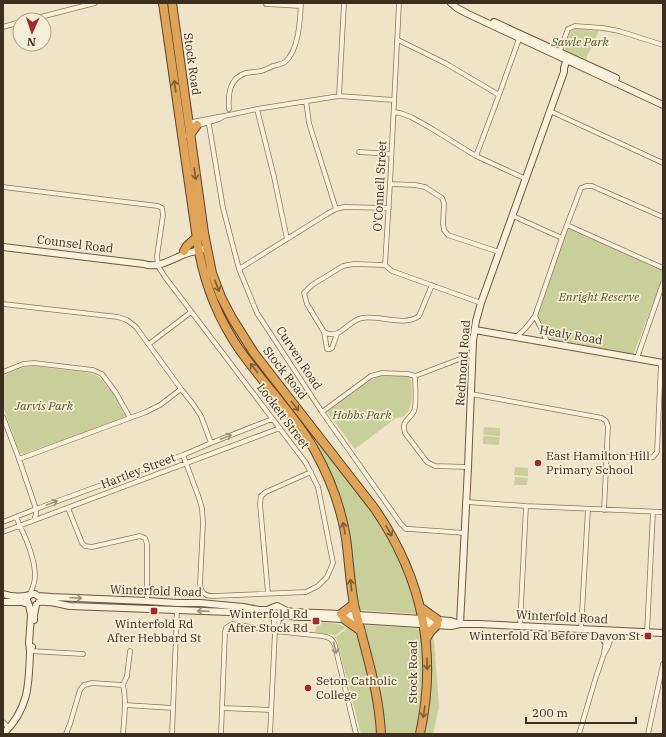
<svg xmlns="http://www.w3.org/2000/svg" width="666" height="737" viewBox="0 0 666 737" font-family="'IBM Plex Serif',serif">
  <style>
    .green { fill: #c9cf9b }
    .lines { fill: none; stroke-linecap: round; stroke-linejoin: round }
    .street-casing { stroke: #8d765c; stroke-width: 5.5 }
    .secondary-casing { stroke: #6f573f; stroke-width: 8 }
    .highway-casing { stroke: #5b4430; stroke-width: 10 }
    .street { stroke: #faf1dc; stroke-width: 4 }
    .secondary { stroke: #faf1dc; stroke-width: 6 }
    .highway { stroke: #e0a458; stroke-width: 8 }
    .oneway { stroke: #7e5d36 }
    .oneway2 { stroke: #9c907e }
    .poi-dot { fill: #9e2a2b; stroke: #f7eed8; stroke-width: 1.5 }
    .labels { text-anchor: middle; stroke-width: 3.5; stroke-linejoin: round; paint-order: stroke }
    .park-label { font-size: 12px; font-style: italic; fill: #4d5a26; stroke: #f7eed8 }
    .street-label { font-size: 12px; fill: #3d2e20; stroke: #f7eed8 }
    .poi-label { font-size: 12px; fill: #3d2e20; stroke: #f7eed8; text-anchor: start }
  </style>
  <rect width="100%" height="100%" fill="#f0e4c8"/>
  <path class="green" d="M576 29 599 31 586 59 565 50 564 46 571 31Z
    M570 229H573L663 271V277L634 353 632 354 553 340 550 339 539 322 538 314 567 230Z
    M204 253 225 313 383 525 409 578 418 614 359 610 330 473 242 348 216 302 202 254Z
    M34 366 91 373 99 377 114 394 126 417 123 419 23 454 20 453 3 407V375L24 367Z
    M391 375 407 376 411 379C412 391 415 419 396 418L355 449 327 412 370 380 381 376Z
    M484 427 500 428V436L483 435Z
    M483 436 500 437 499 445 483 444Z
    M515 467 528 468V476L514 475Z
    M515 477 528 478 527 485H514Z
    M322 622 338 624 346 627 335 636 331 634 315 632 317 625 321 624Z
    M363 625 417 628 421 630 425 679 418 734H384L383 714 376 671 367 639 364 633Z
    M350 626 356 631 360 639 373 686 378 734H361L336 637Z
    M431 635 434 639 439 707 433 734H423C433 705 432 670 429 640Z"/>
  <g class="lines">
    <defs>
      <path id="street" d="M399 3 390 184 385 265 392 271 481 303
        M266 4 301 6
        M29 20 95 3
        M3 27 20 22
        M398 40 445 63 499 95
        M559 53 568 29 575 26 603 28 619 31 663 45
        M339 96 344 3
        M306 101 309 123 313 136 336 209
        M229 109C228 95 229 78 246 73 251 72 256 72 261 71 265 70 269 68 273 66 277 65 282 64 285 62 299 50 300 20 301 3
        M257 109 274 177 287 239
        M550 111 663 163
        M394 112 400 113 411 117 429 127 476 156 526 179
        M208 119 223 208 239 269 257 313 322 412 401 524 406 529H410L465 533
        M187 123 218 117 224 116 257 109 339 96 394 100
        M196 126 219 119 224 116
        M359 152 391 154
        M476 156 499 95 520 36
        M390 184 415 185 425 187 442 198 444 203 443 224 444 230 448 235 499 252
        M3 187 158 206 162 208 163 215 157 256 158 266 165 277 306 463 318 487 333 563 327 577 318 586 306 592 212 596C204 596 201 592 200 584L203 523 202 509 199 498 183 455
        M513 216 562 238
        M567 225 663 268
        M385 265 354 264 343 266 312 285 304 293 307 304 324 332C340 341 347 321 362 318 379 315 405 327 419 316L432 285
        M239 269 327 214 336 209 344 207 389 208
        M3 304 118 317 127 320 136 327 181 389 193 404 201 416 211 443
        M535 316 548 343
        M324 332 327 349H330L332 348 337 334
        M516 337 525 329 535 316 562 238 581 188 586 186H592L663 217
        M149 344 191 312
        M637 358 663 283
        M3 372 23 364 34 363 93 370 102 374 116 393 130 418
        M415 376C415 384 417 404 414 411 409 421 401 420 405 433L427 462 435 466 468 467
        M471 394 602 418 606 421 608 426 604 510
        M322 412 371 376 382 373 408 374 415 376 473 354
        M3 417 19 459 36 509V514L34 520
        M607 456 648 458 653 457 657 452 661 362
        M19 459 146 412 160 405 181 389
        M467 502 526 506 663 512
        M68 508 82 543 85 546 92 547 140 536 145 538 147 544V601
        M16 517C24 535 35 556 35 576 35 583 32 589 30 594
        M3 522 36 509 183 455 211 443 272 419
        M3 532 280 428
        M268 593 260 504 261 496 266 492 311 472
        M520 626 526 506
        M581 629 588 509
        M275 631 278 626 279 619
        M647 632 653 512
        M30 651 83 654
        M604 652 608 630
        M123 685 127 676 130 651
        M125 705 173 708
        M223 708 271 710
        M3 722 9 728
        M66 734 70 724 80 690 84 685 92 683 123 685
        M123 734C124 718 127 701 123 685
        M172 734 177 610
        M221 734 225 632 226 628 232 624 275 631 322 636C329 637 333 639 335 646L356 734
        M270 734 275 631 274 626V618
        M579 734 596 677 604 654 608 647 613 631
        M648 734 663 664"/>
      <path id="secondary" d="M451 3 457 8 468 14 663 105
        M494 22 616 78
        M3 247 144 264C158 269 172 259 185 254 192 252 199 250 207 248
        M475 330 663 363
        M3 594C12 597 19 598 29 595
        M3 602H22L28 604
        M39 602C51 601 58 604 70 606L258 613 271 615
        M271 615 274 618 277 619 282 616H290L300 617H310L451 626 460 624H479L663 633
        M34 620V615L36 605
        M460 624 468 467 473 341 476 321 481 303 564 72V68L568 56
        M595 630 600 634 606 642
        M30 651 29 643 31 615 29 605 27 600V597L32 594H35L38 596 52 597 147 601 177 603H200L243 607 259 610H267L277 606 287 611 293 612 341 614 438 620 451 621 460 624
        M3 734C29 709 29 684 30 651L32 647"/>
      <path id="highway" d="M163 3 198 246C204 283 218 318 239 349 251 366 265 383 278 399 291 416 305 432 315 451 330 478 341 507 346 538 349 560 350 583 354 604 364 648 379 689 381 734
        M172 3 204 233 212 273 221 297 232 318 254 353 375 509C422 578 438 651 420 734
        M190 135 197 125
        M184 251 187 246 197 237
        M420 607 438 620
        M341 614 354 604
        M344 619 361 631
        M426 639 430 632 437 625"/>
    </defs>
    <use href="#street" class="street-casing"/>
    <use href="#secondary" class="secondary-casing"/>
    <use href="#highway" class="highway-casing"/>
    <use href="#street" class="street"/>
    <use href="#secondary" class="secondary"/>
    <use href="#highway" class="highway"/>
  </g>
  <defs><path id="oneway-shaft" d="M-6 0H5M1.5-3L5.5 0L1.5 3" fill="none" stroke-width="1.6" stroke-linecap="round" stroke-linejoin="round"/></defs>
  <g class="oneway">
    <use href="#oneway-shaft" transform="translate(175 86) rotate(-98)"/>
    <use href="#oneway-shaft" transform="translate(195 174) rotate(82)"/>
    <use href="#oneway-shaft" transform="translate(217 286) rotate(70)"/>
    <use href="#oneway-shaft" transform="translate(254 368) rotate(-128)"/>
    <use href="#oneway-shaft" transform="translate(295 406) rotate(52)"/>
    <use href="#oneway-shaft" transform="translate(344 528) rotate(-101)"/>
    <use href="#oneway-shaft" transform="translate(389 531) rotate(60)"/>
    <use href="#oneway-shaft" transform="translate(351 585) rotate(-97)"/>
    <use href="#oneway-shaft" transform="translate(427 664) rotate(89)"/>
    <use href="#oneway-shaft" transform="translate(424 712) rotate(99)"/>
  </g>
  <g class="oneway2">
    <use href="#oneway-shaft" transform="translate(226 437) rotate(-22)"/>
    <use href="#oneway-shaft" transform="translate(52 503) rotate(-20)"/>
    <use href="#oneway-shaft" transform="translate(76 598) rotate(2)"/>
    <use href="#oneway-shaft" transform="translate(203 611) rotate(-178)"/>
    <use href="#oneway-shaft" transform="translate(335 648) rotate(75)"/>
  </g>
  <g class="poi-dot">
    <circle cx="538" cy="463" r="4"/>
    <rect x="150" y="607" width="8" height="8" rx="2"/>
    <rect x="312" y="617" width="8" height="8" rx="2"/>
    <rect x="644" y="632" width="8" height="8" rx="2"/>
    <circle cx="308" cy="688" r="4"/>
  </g>
  <g class="labels">
    <g class="park-label">
      <text x="580" y="46">Sawle Park</text>
      <text x="599" y="301">Enright Reserve</text>
      <text x="44" y="410">Jarvis Park</text>
      <text x="362" y="419">Hobbs Park</text>
    </g>
    <g class="street-label">
      <text transform="translate(192 64) rotate(82)" y="4">Stock Road</text>
      <text transform="translate(380 186) rotate(-87)" y="4">O'Connell Street</text>
      <text transform="translate(75 244) rotate(7)" y="4">Counsel Road</text>
      <text transform="translate(571 335) rotate(10)" y="4">Healy Road</text>
      <text transform="translate(299 358) rotate(57)" y="4">Curven Road</text>
      <text transform="translate(463 363) rotate(-86)" y="4">Redmond Road</text>
      <text transform="translate(285 373) rotate(52)" y="4">Stock Road</text>
      <text transform="translate(283 416) rotate(53)" y="4">Lockett Street</text>
      <text transform="translate(138 471) rotate(-21)" y="4">Hartley Street</text>
      <text transform="translate(156 591) rotate(2)" y="4">Winterfold Road</text>
      <text transform="translate(562 617) rotate(3)" y="4">Winterfold Road</text>
      <text transform="translate(413 672) rotate(-90)" y="4">Stock Road</text>
    </g>
    <g class="poi-label">
      <text x="546" y="460">East Hamilton Hill<tspan x="546" dy="14">Primary School</tspan></text>
      <text x="308" y="618" text-anchor="end">Winterfold Rd<tspan x="308" dy="14">After Stock Rd</tspan></text>
      <text x="154" y="628" text-anchor="middle">Winterfold Rd<tspan x="154" dy="14">After Hebbard St</tspan></text>
      <text x="640" y="640" text-anchor="end">Winterfold Rd Before Davon St</text>
      <text x="316" y="685">Seton Catholic<tspan x="316" dy="14">College</tspan></text>
    </g>
  </g>
  <rect width="666" height="737" fill="none" stroke="#3d2e20" stroke-width="8"/>
  <g transform="translate(32 32) rotate(183)"><circle r="19" fill="#f7eed8" stroke="#ada18e"/>
  <path d="M0-3L7 15L0 10L-7 15Z" fill="#9e2a2b"/>
  <text y="-6" font-size="11" font-weight="bold" text-anchor="middle" fill="#3d2e20">N</text>
  </g>
  <path d="M526 717v6h110v-6" fill="none" stroke="#3d2e20" stroke-width="2"/>
  <text x="532" y="717" font-size="12" fill="#3d2e20" stroke="#f7eed8" stroke-width="3" paint-order="stroke">200 m</text>
</svg>
